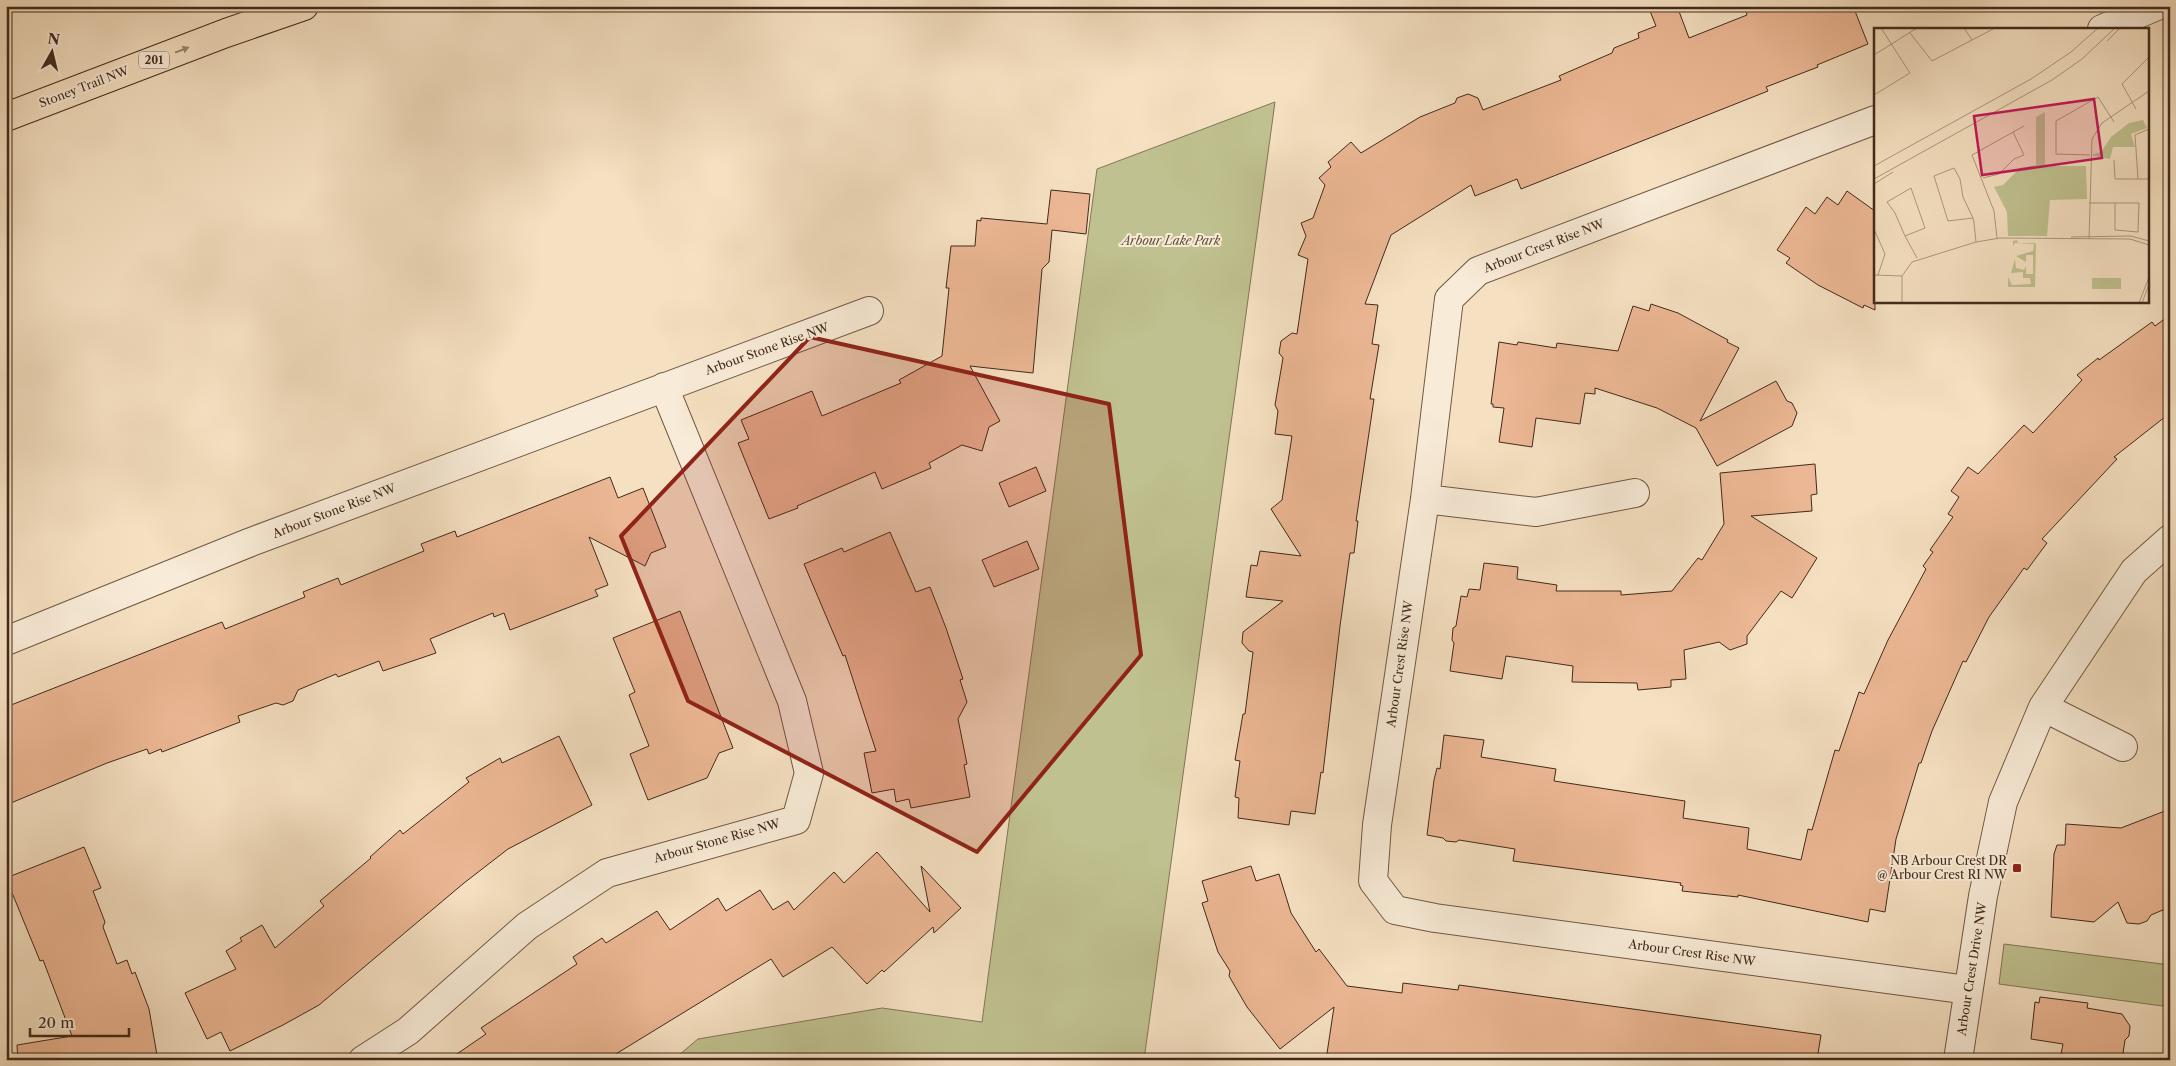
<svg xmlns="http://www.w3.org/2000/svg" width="2176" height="1066" viewBox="0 0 2176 1066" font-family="'Libre Caslon Text',serif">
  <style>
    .green { fill: #c0c190; stroke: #817656 }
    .building { fill: #ecb794; stroke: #422a1b }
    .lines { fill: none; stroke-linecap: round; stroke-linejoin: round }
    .minor-casing { stroke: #6f5844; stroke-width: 30 }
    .motorway-casing { stroke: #422a1b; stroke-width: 30 }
    .minor { stroke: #f8ebd7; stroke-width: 28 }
    .motorway { stroke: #f5e0c1; stroke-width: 28 }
    .oneway { fill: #9c856e }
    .marked { fill: #8f2418; fill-opacity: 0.2; stroke: #8f2418; stroke-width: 4; stroke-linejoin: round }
    .poi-dot { fill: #8f2418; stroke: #f8ebd7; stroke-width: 2 }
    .labels { text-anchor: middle; stroke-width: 4; stroke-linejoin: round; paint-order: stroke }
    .shield { fill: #f8ebd7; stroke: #796453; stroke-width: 1 }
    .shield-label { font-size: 11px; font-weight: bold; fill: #422a1b }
    .street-label { font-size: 12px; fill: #422a1b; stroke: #f8ebd7 }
    .park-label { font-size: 12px; font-style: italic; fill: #625038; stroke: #f8ebd7 }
    .poi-label { font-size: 12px; fill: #422a1b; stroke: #f8ebd7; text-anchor: end }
    .inset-road { fill: none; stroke: #ad977f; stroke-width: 1 }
    .view { fill: #c2185b; fill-opacity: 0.15; stroke: #c2185b; stroke-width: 2.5 }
    .inset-edge { fill: none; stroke: #422a1b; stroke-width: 2.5 }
  </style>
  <rect width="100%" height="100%" fill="#f5e0c1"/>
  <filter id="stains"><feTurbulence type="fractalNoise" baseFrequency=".004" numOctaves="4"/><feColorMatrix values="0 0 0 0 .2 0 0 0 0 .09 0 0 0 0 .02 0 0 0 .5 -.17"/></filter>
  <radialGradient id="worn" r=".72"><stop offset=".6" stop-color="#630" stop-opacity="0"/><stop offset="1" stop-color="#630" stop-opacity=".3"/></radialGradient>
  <path class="green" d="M1275 102 1144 1060H673L698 1039 882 1008 982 1022 1097 169Z
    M2004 944 2170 965V1007L1999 984Z"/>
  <path class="building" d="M1648 6H1677L1689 38 1747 15 1744 6H1853L1868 44 1817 65 1818 67 1766 87 1768 91 1521 189 1517 179 1475 196 1471 185 1391 235 1365 304 1378 305 1372 344 1379 345 1370 399H1374L1356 521H1358L1354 553H1350L1340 626 1323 773 1321 772 1315 814 1291 811 1289 825 1238 818 1239 798 1235 797 1240 761 1235 760 1243 714H1245L1253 652 1249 651 1242 643 1243 632 1283 601 1246 597 1251 565 1257 566 1260 551 1301 556 1271 509 1282 500 1292 436 1275 434 1278 411 1275 405 1283 358 1279 353 1281 341 1292 333 1297 334 1308 259 1298 255 1306 236 1301 223 1313 218 1325 185 1319 178 1331 167 1328 162 1351 142 1361 153 1420 117 1455 103 1457 98 1468 94 1478 98 1483 110 1561 80 1559 76 1612 53 1614 48 1639 38 1638 33 1656 26Z
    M1051 190 1090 194 1086 234 1052 230 1049 262 1042 269 1033 373 970 366 1000 421 989 427 982 451 962 445 929 463 931 468 882 489 875 472 797 506 798 508 769 519 738 443 749 439 741 420 812 391 822 416 901 383 899 380 942 356 949 288H946L951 246H975L977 220 981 221V218L1047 224Z
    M1847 191 1875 211V310L1864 305 1863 308 1818 285 1786 263 1790 258 1777 250 1806 207 1815 214 1827 197 1838 205Z
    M1651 304 1678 313 1728 340 1727 342 1739 348 1700 421 1776 381 1787 401 1792 403 1797 413 1792 426 1717 466 1696 428 1657 408 1595 388V394L1585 393 1580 424 1536 418 1532 447 1499 442 1504 408 1493 407V404H1491L1499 342 1517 345 1518 342 1556 348 1557 343 1618 351 1633 306 1649 311Z
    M2170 315V413L2114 457 2117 459 2042 539 2047 543 2027 570 2024 568 1989 617 1966 662 1963 661 1932 731 1921 763H1919L1896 839 1885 912 1870 909 1868 922 1738 895V897L1682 891 1683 886 1680 885 1681 883 1513 861 1515 849 1459 840 1456 842 1446 841 1443 838 1427 835 1434 780 1437 768 1440 769 1444 735 1484 740 1481 757 1556 769 1554 781 1685 801 1683 818 1749 828 1747 849 1801 860 1808 829 1812 830 1835 750 1839 751 1859 692 1864 694 1888 640 1926 569 1923 566 1933 552 1930 550 1953 517 1948 514 1959 497 1951 491 1968 467 1978 474 2024 425 2033 433 2082 380 2077 375 2098 358 2099 360 2152 322 2155 326Z
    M1815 464 1817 494 1811 495 1812 511 1751 516 1817 558 1792 598 1781 591 1747 636V644L1730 650 1719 642 1684 650 1686 679 1671 680V687L1638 690 1637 683 1572 682 1573 666 1506 656 1502 679 1450 671 1454 643 1452 640 1453 628 1456 626 1461 596 1467 597 1469 589 1480 590 1484 563 1518 567 1517 579 1557 585 1556 591H1621V595L1672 591 1698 558 1702 560 1724 524 1720 473Z
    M1036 467 1046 491 1009 507 999 483Z
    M610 477 618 498 643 488 666 547 651 553 645 566 589 537 608 585 595 590 598 596 510 630 504 613 494 617 493 613 430 639 436 653 383 671 379 661 338 677 336 674 298 690 293 701 283 705 276 703 238 716 240 722 162 752 161 749 149 754 147 749 107 763 6 805V707L222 622 225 629 305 597 303 592 338 578 341 585 424 551 421 544 455 531 457 537Z
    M890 532 916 592 930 587 946 628 963 679 960 680 967 702 958 719 967 764 964 765 970 797 911 808 909 799 896 802 894 789 872 793 864 753 876 751 845 655 843 656 804 564 842 548 844 552Z
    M1027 541 1039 569 994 587 982 560Z
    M680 611 733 748 719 753 707 778 648 800 630 754 649 746 629 695 635 692 613 638Z
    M559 736 592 805 508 849 464 883 319 1005 283 1025 230 1051 221 1032 207 1039 185 993 236 969 226 951 242 941 240 938 262 925 275 948 324 906 320 901 371 858 370 857 400 830 403 834 469 782 466 778 500 758 502 763Z
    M2170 809V907L2151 915 2147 921 2139 924 2127 923 2118 902 2094 922 2051 917 2054 854 2057 845H2065L2066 824 2121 828Z
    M84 847 101 888 93 891 105 922 103 927 117 964 127 960 132 974 135 972 149 1009 157 1055 151 1056 152 1060H18L17 1045 72 1036 43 960 40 961 6 878Z
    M877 852 930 912 921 866 961 908 934 933 933 927 884 972 882 970 867 984 832 947 783 977 771 959 606 1060H448L486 1034 481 1028 577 964 573 957 602 938 606 943 657 911 670 930 718 898 726 911 760 890 773 910 788 901 794 910 834 872 844 883Z
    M1251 866 1256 881 1279 874 1291 913 1316 952 1319 949 1347 986 1402 993 1403 983 1458 990 1459 985 1821 1035 1817 1060H1326L1334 1007 1280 1049 1247 1007 1229 976 1230 971 1218 952 1202 903 1208 901 1202 881Z
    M2040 997 2088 1003 2087 1008 2122 1014 2130 1026 2129 1036 2125 1040 2122 1060 2061 1054 2063 1044 2031 1039 2035 1002 2039 1003Z"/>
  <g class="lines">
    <defs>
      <path id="minor" d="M2102 29 2157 6
        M1875 120 1478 271 1449 299 1425 499 1377 825 1373 881 1395 910 1435 918 1968 990
        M1425 499 1536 512 1635 493
        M6 641 251 542 869 311
        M2043 707 2123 747
        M363 1060 408 1031 527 926 607 873 796 820 809 773 792 701 664 387
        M1958 1060 1983 896 2003 802 2043 707 2134 571 2170 539"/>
      <path id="motorway" d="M6 117 226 33 304 6"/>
    </defs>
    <use href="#minor" class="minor-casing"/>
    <use href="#motorway" class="motorway-casing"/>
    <use href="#minor" class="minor"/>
    <use href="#motorway" class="motorway"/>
  </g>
  <defs><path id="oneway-solid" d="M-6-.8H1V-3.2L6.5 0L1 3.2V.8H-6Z" transform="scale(1.25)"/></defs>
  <use class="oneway" href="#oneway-solid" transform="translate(182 50) rotate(-21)"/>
  <path class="marked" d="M810 337 1109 404 1141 655 977 852 688 701 621 536Z"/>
  <rect class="poi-dot" x="2012" y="863" width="10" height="10" rx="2.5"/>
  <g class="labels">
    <rect class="shield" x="139" y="51.5" width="30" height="17" rx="4"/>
    <g class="shield-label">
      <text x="154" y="64">201</text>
    </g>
    <g class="street-label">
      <text transform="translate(84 87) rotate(-21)" y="4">Stoney Trail NW</text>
      <text transform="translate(1544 246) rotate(-21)" y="4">Arbour Crest Rise NW</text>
      <text transform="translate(767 349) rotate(-20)" y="4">Arbour Stone Rise NW</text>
      <text transform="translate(334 511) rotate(-21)" y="4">Arbour Stone Rise NW</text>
      <text transform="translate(1400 664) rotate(-82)" y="4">Arbour Crest Rise NW</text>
      <text transform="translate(717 841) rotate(-16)" y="4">Arbour Stone Rise NW</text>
      <text transform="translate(1692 953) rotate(8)" y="4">Arbour Crest Rise NW</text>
      <text transform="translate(1972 969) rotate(-81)" y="4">Arbour Crest Drive NW</text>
    </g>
    <g class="park-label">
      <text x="1171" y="245">Arbour Lake Park</text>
    </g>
    <g class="poi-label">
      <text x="2007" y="865">NB Arbour Crest DR<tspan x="2007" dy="14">@ Arbour Crest RI NW</tspan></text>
    </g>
  </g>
  <g transform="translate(1874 28)">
    <rect width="275" height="275" fill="#f5e0c1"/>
    <path d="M171 84V138H212L213 171 176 172 173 208H134L133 184 120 159 129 157 146 140 162 137V89ZM269 92 273 100 257 106 261 119H239L236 131 217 127 227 124 237 109 255 95ZM143 212 144 215H160L162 216 161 259H134V249L138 257 157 256 156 250H149V244L137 245 141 231 142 240 150 242 152 238V246H159V227H152V234L142 228 159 223 160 216 141 215 139 218V213ZM218 250H247V261H218Z" fill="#c0c190"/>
    <path class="inset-road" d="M36 5 58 33 98 12 90 0M98 12 119 1M233 13 246 0M0 27 43 0M0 67 36 45 7 0M262 81 248 56 275 29M216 127 182 126V93L224 69 240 94M240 132 241 151H275M0 138 157 51 197 24 224 0M109 150 125 146 140 131 150 127 139 104M0 151 178 52 208 31 241 0M264 151 261 107 275 101M0 156 19 144M215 175H265L264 204 241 202V175M99 190 74 193 60 148 80 140 86 151 89 169 99 190 100 195 102 214M0 201 11 226 4 247M31 208 51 200 37 160 13 174 21 185 31 208 43 230M197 209 257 208 275 213M123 210 120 183 98 127 150 98M215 211 218 111 228 95 275 63M0 247 28 248M28 275V248L38 234 102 214 126 210 256 211 275 217M265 275 275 249M268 275 275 256"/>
    <path class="view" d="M220 71 228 130 108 147 100 88Z"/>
    <rect width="275" height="275" class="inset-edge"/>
  </g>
  <rect width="2176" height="1066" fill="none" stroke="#f5e0c1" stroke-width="25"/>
  <rect x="8" y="8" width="2161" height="1051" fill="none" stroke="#422a1b" stroke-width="2.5"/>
  <rect x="12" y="12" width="2151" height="1041" fill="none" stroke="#422a1b"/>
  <g transform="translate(52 52) rotate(8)" stroke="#f8ebd7" stroke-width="4" paint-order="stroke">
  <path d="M0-4L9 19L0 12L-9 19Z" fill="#422a1b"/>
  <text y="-8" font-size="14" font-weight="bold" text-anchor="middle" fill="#422a1b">N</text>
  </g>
  <path d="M30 1028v8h99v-8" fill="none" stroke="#422a1b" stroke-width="2.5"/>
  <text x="38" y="1028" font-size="15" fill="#422a1b" stroke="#f8ebd7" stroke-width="4" paint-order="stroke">20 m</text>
  <rect width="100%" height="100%" filter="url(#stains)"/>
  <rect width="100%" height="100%" fill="url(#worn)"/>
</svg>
